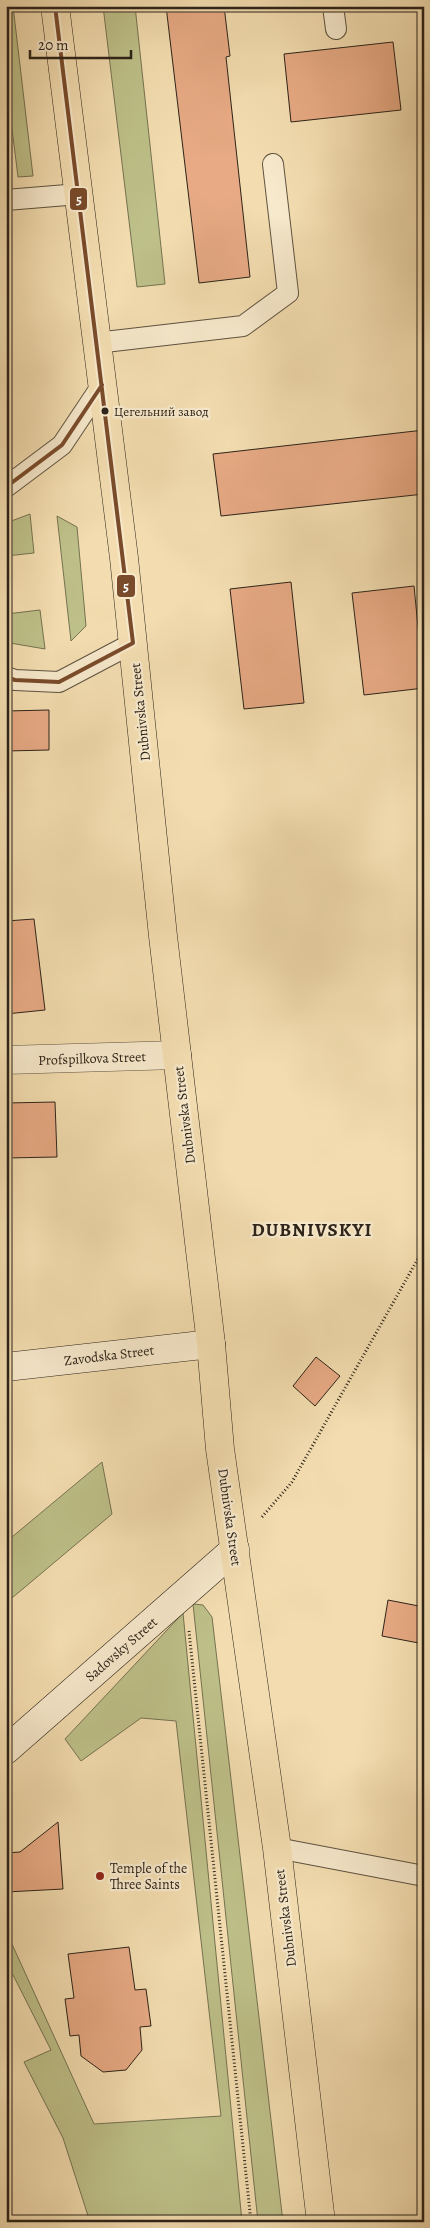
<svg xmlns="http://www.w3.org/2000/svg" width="430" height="2228" viewBox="0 0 430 2228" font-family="Alegreya,serif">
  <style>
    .green { fill: #bec089; stroke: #757251 }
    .building { fill: #e7aa84; stroke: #2c2319 }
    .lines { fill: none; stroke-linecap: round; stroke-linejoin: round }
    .lane-casing { stroke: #5e523f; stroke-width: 22 }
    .street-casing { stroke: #5e523f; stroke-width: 29 }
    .secondary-casing { stroke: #2c2319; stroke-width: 29 }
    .primary-casing { stroke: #2c2319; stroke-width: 29 }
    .path { stroke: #2c2319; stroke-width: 3; stroke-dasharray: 1 2.5; stroke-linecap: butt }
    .lane { stroke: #f7e9cc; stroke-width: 20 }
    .street { stroke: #f7e9cc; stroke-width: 28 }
    .secondary { stroke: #f7e9cc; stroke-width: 28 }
    .primary { stroke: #f3ddb0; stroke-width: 28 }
    .bus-1-casing { stroke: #f7e9cc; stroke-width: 8 }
    .bus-1 { stroke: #7a4b2a; stroke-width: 4 }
    .bus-dot { fill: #2c2319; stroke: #f7e9cc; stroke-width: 2 }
    .poi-dot { fill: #8f2418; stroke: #f7e9cc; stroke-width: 2 }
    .labels { text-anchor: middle; stroke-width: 4.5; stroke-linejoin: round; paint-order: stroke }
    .bus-label { font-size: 13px; fill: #2c2319; stroke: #f7e9cc; text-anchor: start }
    .street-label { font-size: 14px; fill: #2c2319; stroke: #f7e9cc }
    .poi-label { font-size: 14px; fill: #2c2319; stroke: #f7e9cc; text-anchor: start }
    .district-label { font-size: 19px; font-weight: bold; letter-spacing: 1px; fill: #2c2319; stroke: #f7e9cc }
    .line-badge { stroke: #f7e9cc; stroke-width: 2 }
    .badge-label { font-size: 14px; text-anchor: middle; font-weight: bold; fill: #fff }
  </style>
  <rect width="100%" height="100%" fill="#f3ddb0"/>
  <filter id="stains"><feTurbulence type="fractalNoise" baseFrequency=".004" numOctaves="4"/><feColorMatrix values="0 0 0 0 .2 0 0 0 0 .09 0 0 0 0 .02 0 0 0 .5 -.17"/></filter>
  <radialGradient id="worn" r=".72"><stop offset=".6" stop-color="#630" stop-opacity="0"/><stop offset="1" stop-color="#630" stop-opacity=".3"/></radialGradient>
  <path class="green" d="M6 6H13L33 176 18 177 6 81Z
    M103 6H135L165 284 137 287Z
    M30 514 34 553 6 556V523Z
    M57 516 77 527 86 626 71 641Z
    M40 610 45 649 10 643 6 640V614Z
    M102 1462 112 1514 6 1603V1542Z
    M193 1604 203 1605 212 1617 283 2222H258Z
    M183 1613 242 2222H90L63 2138 24 2062 51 2050 6 1961V1931L94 2124 221 2116 176 1721 141 1718 81 1761 65 1739Z"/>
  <path class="building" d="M166 6H224L230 56 226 57 250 277 199 283Z
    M393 42 401 110 291 122 284 54Z
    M424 430V494L221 516 213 454Z
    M291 582 304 703 244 709 230 589Z
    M414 586 424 688 364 695 352 593Z
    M49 710V750L6 751V711Z
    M34 919 45 1010 6 1014V921Z
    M55 1102 57 1157 6 1158V1103Z
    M316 1357 340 1376 315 1406 293 1386Z
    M388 1600 424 1607V1644L382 1636Z
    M58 1822 63 1889 6 1892V1853L20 1852Z
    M129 1947 135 1990 146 1989 151 2026 140 2027 142 2050 126 2070 103 2072 81 2056 79 2035 70 2036 65 1999 74 1998 68 1954Z"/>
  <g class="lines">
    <defs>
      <path id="lane" d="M333 6 336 29
        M6 200 79 194
        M96 343 243 326 288 293 273 164
        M6 487 62 445 102 385
        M6 677 15 680 59 682 133 643
        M277 1848 424 1876"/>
      <path id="street" d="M6 1060 177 1055"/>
      <path id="secondary" d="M6 1367 211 1344
        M6 1750 235 1549"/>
      <path id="primary" d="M55 6 124 558 163 936 211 1344 220 1449 277 1848 321 2222"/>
    </defs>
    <use href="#lane" class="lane-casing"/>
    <use href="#street" class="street-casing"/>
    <use href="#secondary" class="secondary-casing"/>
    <use href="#primary" class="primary-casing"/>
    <path class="path" d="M6 161 8 172
      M262 1517 292 1482 424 1248
      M189 1631 251 2222"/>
    <use href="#lane" class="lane"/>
    <use href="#street" class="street"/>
    <use href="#secondary" class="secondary"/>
    <use href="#primary" class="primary"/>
    <defs>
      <path id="bus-1" d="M6 487 62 445 102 385
        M6 677 15 680 59 682 133 643 55 6"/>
    </defs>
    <use href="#bus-1" class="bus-1-casing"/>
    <use href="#bus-1" class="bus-1"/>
  </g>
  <circle class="bus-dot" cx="105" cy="411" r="4.5"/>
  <circle class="poi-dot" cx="100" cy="1876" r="5"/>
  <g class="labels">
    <g class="bus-label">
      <text x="114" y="416">Цегельний завод</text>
    </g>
    <g class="street-label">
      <text transform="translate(140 712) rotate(-96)" y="5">Dubnivska Street</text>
      <text transform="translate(92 1058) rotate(-2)" y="5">Profspilkova Street</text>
      <text transform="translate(184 1115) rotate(-97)" y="5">Dubnivska Street</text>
      <text transform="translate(109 1355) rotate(-7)" y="5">Zavodska Street</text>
      <text transform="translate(230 1517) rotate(82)" y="5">Dubnivska Street</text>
      <text transform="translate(121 1649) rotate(-41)" y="5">Sadovsky Street</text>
      <text transform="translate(285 1918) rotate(-97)" y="5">Dubnivska Street</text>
    </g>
    <g class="poi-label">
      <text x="110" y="1873">Temple of the<tspan x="110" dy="16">Three Saints</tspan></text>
    </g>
    <g class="district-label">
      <text x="312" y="1236">DUBNIVSKYI</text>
    </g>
  </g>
  <g class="line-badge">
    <rect x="69" y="187" width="19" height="24" rx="5" fill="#7a4b2a"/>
    <rect x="116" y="574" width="20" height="24" rx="5" fill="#7a4b2a"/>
  </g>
  <g class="badge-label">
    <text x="79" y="204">5</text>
    <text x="126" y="591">5</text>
  </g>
  <rect width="430" height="2228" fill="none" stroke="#f3ddb0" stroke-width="25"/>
  <rect x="8" y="8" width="415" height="2213" fill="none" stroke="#2c2319" stroke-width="2.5"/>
  <rect x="12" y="12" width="405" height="2203" fill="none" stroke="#2c2319"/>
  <path d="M30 50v8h101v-8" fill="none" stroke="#2c2319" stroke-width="2.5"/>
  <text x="38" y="50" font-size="15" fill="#2c2319" stroke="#f7e9cc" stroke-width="4" paint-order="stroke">20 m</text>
  <rect width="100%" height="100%" filter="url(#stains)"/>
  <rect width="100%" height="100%" fill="url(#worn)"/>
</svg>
